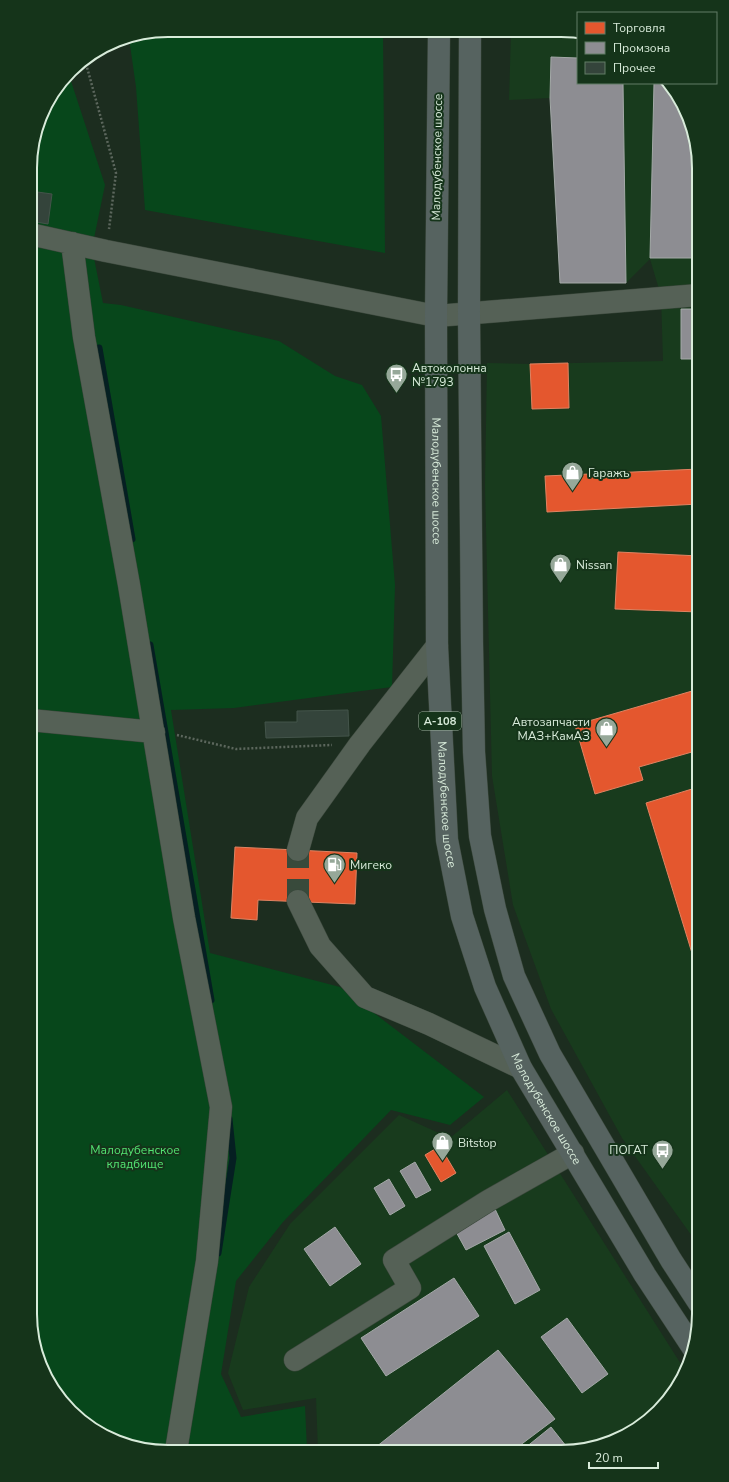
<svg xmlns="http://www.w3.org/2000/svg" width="729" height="1482" viewBox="0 0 729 1482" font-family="'Nunito Sans',sans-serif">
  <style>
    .built { fill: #183b1d }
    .green { fill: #07471b }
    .shops { fill: #e4572e; stroke: #e08362 }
    .industry { fill: #8d8d92; stroke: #a4a9a8 }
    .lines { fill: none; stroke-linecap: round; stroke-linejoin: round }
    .stream { stroke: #051f22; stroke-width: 7 }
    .building { fill: #34443b; stroke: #43544a }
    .minor-tunnel { stroke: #384a3b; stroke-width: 22; stroke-dasharray: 22 11; stroke-linecap: butt }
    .minor-casing { stroke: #3a473b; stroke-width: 23 }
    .highway-casing { stroke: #3a473b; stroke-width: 23 }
    .path { stroke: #5c675d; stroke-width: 2.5; stroke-dasharray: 2 2; stroke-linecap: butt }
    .minor { stroke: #556156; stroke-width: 22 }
    .highway { stroke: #566360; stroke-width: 22 }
    .labels { text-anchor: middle; stroke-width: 4; stroke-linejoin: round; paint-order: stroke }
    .shield { fill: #15341a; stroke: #9eb4a0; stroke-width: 1 }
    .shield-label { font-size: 11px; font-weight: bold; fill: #d8ebda }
    .street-label { font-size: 12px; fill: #d8ebda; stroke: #15341a }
    .poi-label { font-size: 12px; fill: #d8ebda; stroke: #15341a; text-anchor: start }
    .park-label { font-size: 12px; fill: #53e472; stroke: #15341a }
    .rim { fill: none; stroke: #d8ebda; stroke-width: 2 }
  </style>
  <rect width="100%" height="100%" fill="#1c2d1f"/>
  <path class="built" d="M511 32 578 33V83H665L699 168V1246L622 1138 551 1009 513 905 492 776 485 486 487 363 530 364 663 361 661 296 650 259 626 283H560L550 98 509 100Z
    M507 1090 686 1372 670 1398 638 1429 605 1445 561 1452 318 1451 316 1398 243 1410 228 1373 249 1287 290 1224 399 1115 450 1138Z"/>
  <path class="green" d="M168 30 383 31 385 253 145 210 136 87 129 38Z
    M69 75 105 185 92 248 103 303 121 305 279 341 335 376 362 385 381 416 395 585 392 687 234 708 171 710 210 953 340 987 484 1097 450 1125 391 1110 283 1222 236 1281 221 1374 241 1417 305 1406 307 1451H150L107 1438 77 1418 37 1358 30 1314V159L44 107Z"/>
  <path class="shops" d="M568 363 569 408 532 409 530 364Z
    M699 469V504L547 512 545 476Z
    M618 552 699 556V612L615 609Z
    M699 689V750L639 767 643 780 595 794 575 725Z
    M692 789 694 798 699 797V976L646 803Z
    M235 847 357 853 355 904 258 900 257 920 231 918Z
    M440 1146 456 1173 441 1182 425 1155Z"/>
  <path class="industry" d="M551 57 578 58V83H623L626 283H560L550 98Z
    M654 83H665L692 124 699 168V258H650Z
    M681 309H699V359H681Z
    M415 1162 431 1190 416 1198 400 1171Z
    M389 1179 405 1206 390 1215 374 1188Z
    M495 1209 505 1230 466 1250 455 1230Z
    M335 1227 361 1264 330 1286 304 1249Z
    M509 1232 540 1290 515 1304 484 1246Z
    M454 1278 479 1316 386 1376 361 1338Z
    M567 1318 608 1374 582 1393 541 1337Z
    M498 1350 555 1419 511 1452 371 1451Z
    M551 1427 570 1451 520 1452Z"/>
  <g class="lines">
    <path class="stream" d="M99 348 132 539
      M150 645 211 1000
      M218 1253 233 1158 229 1119"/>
  </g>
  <path class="building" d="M30 191 52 194 48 224 30 221Z
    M348 710 349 736 266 738 265 722H297V711Z"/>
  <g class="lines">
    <path class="minor-tunnel" d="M298 901V850"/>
    <defs>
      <path id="minor" d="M30 234 106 251 436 316 699 295
        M72 243 84 337 129 585 184 918 221 1107 207 1261 176 1451
        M30 720 154 732
        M298 850 307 818 360 744 437 646
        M298 901 320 946 365 997 429 1024 521 1068
        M295 1360 410 1288 394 1260 488 1201 573 1153"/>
      <g id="highway">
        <path id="s1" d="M439 32 436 316 437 646 447 840 462 916 485 987 521 1068 645 1275 693 1348"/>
        <path d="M470 32 469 313 472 643 474 752 480 836 495 909 514 976 550 1054 671 1260 699 1303"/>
      </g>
    </defs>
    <use href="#minor" class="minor-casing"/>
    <use href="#highway" class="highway-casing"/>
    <path class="path" d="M85 60 116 173 109 229
      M177 735 236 749 332 745"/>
    <use href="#minor" class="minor"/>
    <use href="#highway" class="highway"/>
  </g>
  <defs>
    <symbol id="bus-pin" viewBox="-11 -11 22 30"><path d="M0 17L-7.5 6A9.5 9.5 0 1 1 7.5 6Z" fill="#96a899" stroke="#15341a"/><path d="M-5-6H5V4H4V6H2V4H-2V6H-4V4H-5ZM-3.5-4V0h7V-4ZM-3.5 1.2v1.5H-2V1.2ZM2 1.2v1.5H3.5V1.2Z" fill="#fff"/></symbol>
    <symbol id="shop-pin" viewBox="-11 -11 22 30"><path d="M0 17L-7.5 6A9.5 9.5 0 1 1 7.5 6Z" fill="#96a899" stroke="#15341a"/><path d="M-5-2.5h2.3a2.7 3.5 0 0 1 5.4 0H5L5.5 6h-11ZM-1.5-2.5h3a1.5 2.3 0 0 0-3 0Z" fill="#fff"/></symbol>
    <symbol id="fuel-pin" viewBox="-11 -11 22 30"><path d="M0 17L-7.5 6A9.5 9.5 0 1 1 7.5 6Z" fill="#96a899" stroke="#15341a"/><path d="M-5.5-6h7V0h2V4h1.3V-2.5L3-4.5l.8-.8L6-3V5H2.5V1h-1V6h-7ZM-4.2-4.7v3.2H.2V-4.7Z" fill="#fff"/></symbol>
  </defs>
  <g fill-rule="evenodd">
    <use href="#bus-pin" x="384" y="362" width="25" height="34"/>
    <use href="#shop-pin" x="560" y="460" width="25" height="34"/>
    <use href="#shop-pin" x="548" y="552" width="25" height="34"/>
    <use href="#shop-pin" x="594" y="716" width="25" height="34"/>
    <use href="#fuel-pin" x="322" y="852" width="25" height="34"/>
    <use href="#shop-pin" x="430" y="1130" width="25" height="34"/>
    <use href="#bus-pin" x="650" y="1138" width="25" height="34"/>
  </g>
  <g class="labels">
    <rect class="shield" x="419" y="712" width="42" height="18" rx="3"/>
    <g class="shield-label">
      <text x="440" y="725">А-108</text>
    </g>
    <g class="street-label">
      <text transform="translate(437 157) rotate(-89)" y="4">Малодубенское шоссе</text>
      <text dy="4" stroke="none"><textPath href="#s1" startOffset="449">Малодубенское шоссе</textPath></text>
      <text dy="4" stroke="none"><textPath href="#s1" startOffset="773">Малодубенское шоссе</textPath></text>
      <text dy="4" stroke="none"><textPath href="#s1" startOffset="1097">Малодубенское шоссе</textPath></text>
    </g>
    <g class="poi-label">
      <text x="412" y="372">Автоколонна<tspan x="412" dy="14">№1793</tspan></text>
      <text x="588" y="477">Гаражъ</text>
      <text x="576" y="569">Nissan</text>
      <text x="590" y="726" text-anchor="end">Автозапчасти<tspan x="590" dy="14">МАЗ+КамАЗ</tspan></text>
      <text x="350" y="869">Мигеко</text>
      <text x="458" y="1147">Bitstop</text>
      <text x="648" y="1154" text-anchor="end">ПОГАТ</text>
    </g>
    <g class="park-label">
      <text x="135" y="1154">Малодубенское<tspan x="135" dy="14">кладбище</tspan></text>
    </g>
  </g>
  <path d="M0 0H729V1482H0ZM168 37H561A131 131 0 0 1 692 168V1314A131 131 0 0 1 561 1445H168A131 131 0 0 1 37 1314V168A131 131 0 0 1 168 37Z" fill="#15341a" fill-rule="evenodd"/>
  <path class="rim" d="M168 37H561A131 131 0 0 1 692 168V1314A131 131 0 0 1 561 1445H168A131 131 0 0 1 37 1314V168A131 131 0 0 1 168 37Z"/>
  <rect x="577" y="12" width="140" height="72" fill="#15341a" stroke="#637d67"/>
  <rect x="585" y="22" width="20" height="12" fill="#e4572e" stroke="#637d67"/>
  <text x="613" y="32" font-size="12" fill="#d8ebda">Торговля</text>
  <rect x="585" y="42" width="20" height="12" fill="#8d8d92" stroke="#637d67"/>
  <text x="613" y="52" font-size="12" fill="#d8ebda">Промзона</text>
  <rect x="585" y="62" width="20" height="12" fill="#34443b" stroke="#637d67"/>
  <text x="613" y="72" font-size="12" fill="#d8ebda">Прочее</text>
  <path d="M589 1462v6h69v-6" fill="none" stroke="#d8ebda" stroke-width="2"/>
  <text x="595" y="1462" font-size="12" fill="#d8ebda" stroke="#15341a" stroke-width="3" paint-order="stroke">20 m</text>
</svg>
